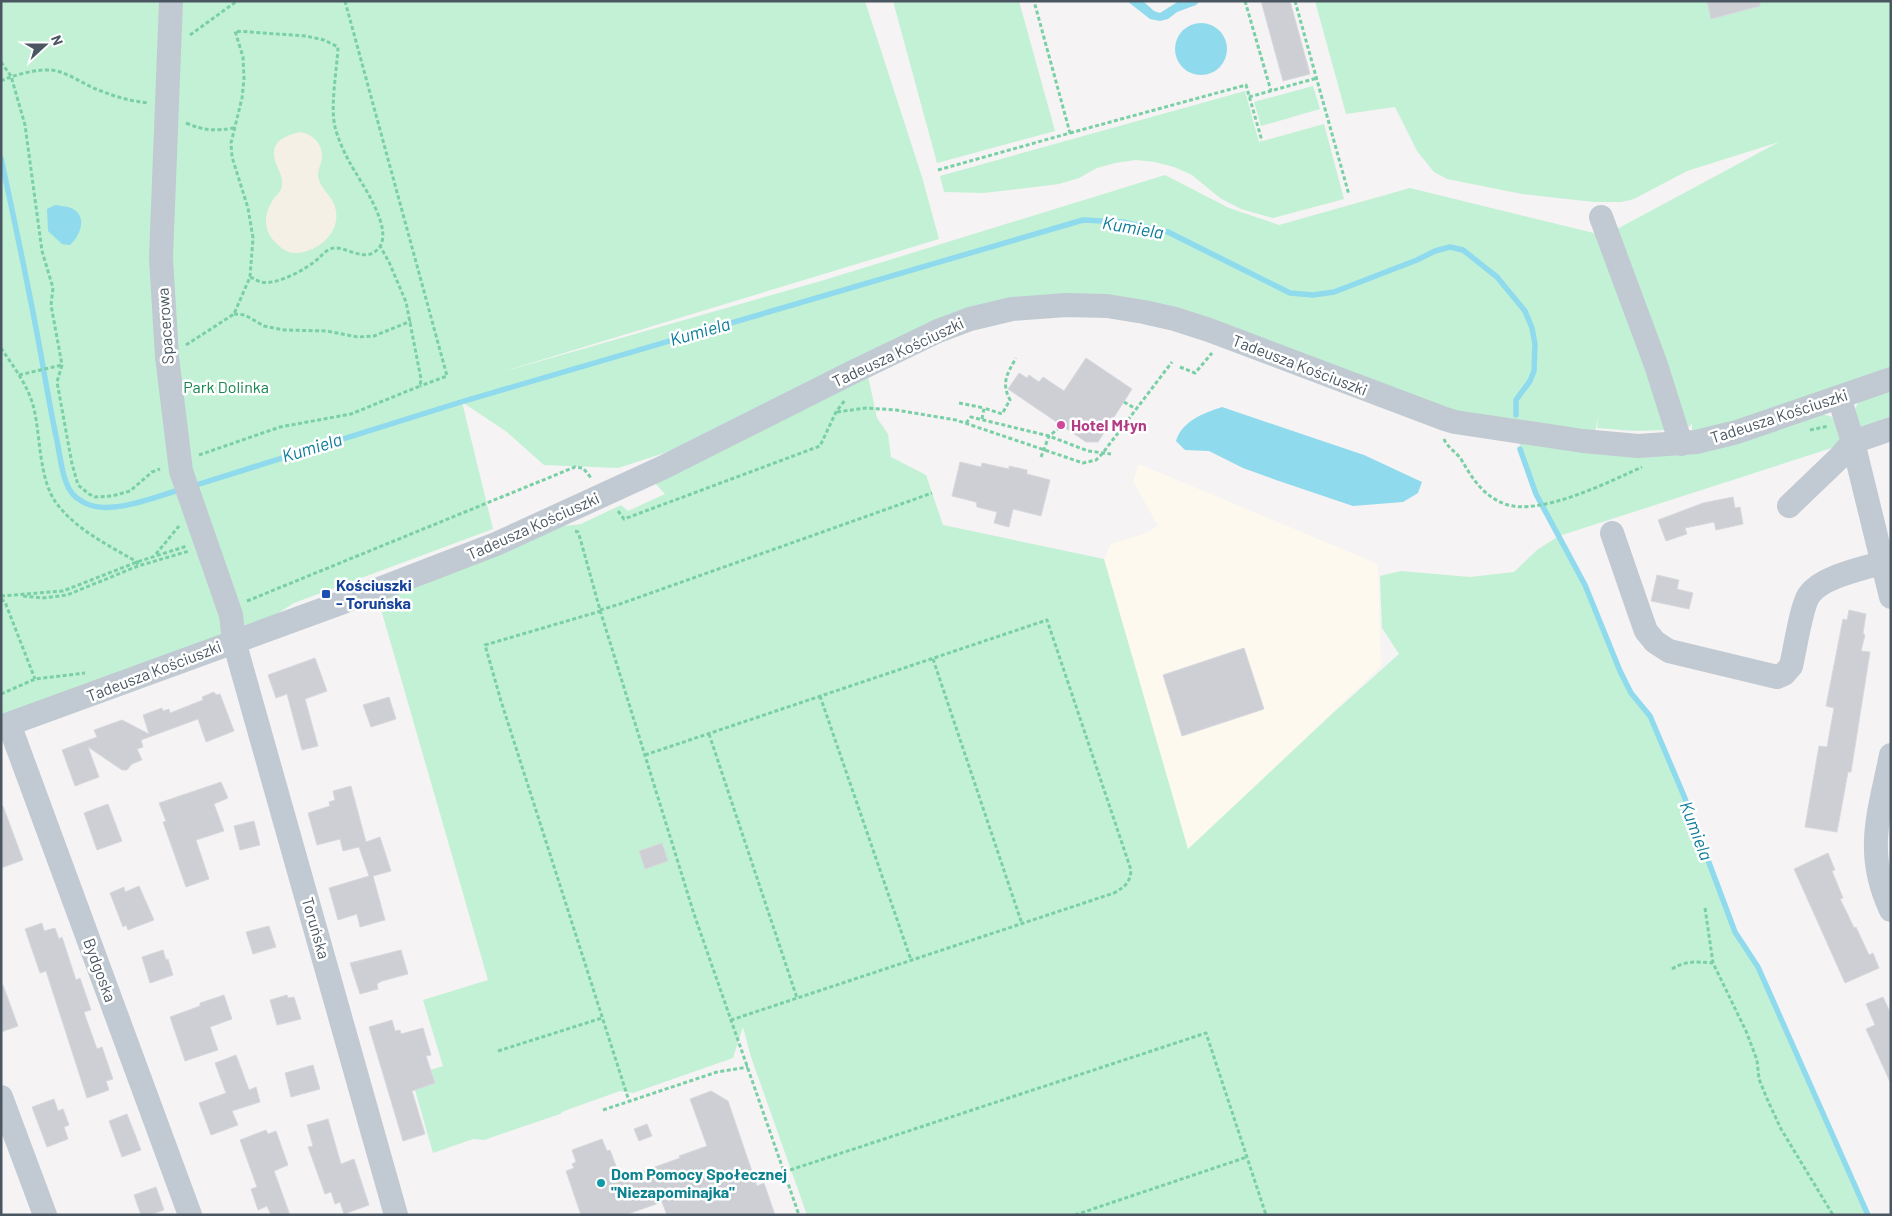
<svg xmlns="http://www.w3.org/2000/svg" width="1892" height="1216" viewBox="0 0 1892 1216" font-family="Barlow,sans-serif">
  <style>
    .commercial { fill: #fdf9ef }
    .green { fill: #c3f1d5 }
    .sand { fill: #f5f0e5 }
    .water { fill: #90daee }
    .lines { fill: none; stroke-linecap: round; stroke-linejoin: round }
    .stream { stroke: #90daee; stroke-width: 5.5 }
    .building { fill: #cdcfd5; stroke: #d7d9de }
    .path { stroke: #7ad0a6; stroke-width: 3; stroke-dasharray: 4 2.5; stroke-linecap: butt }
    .minor { stroke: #c1cad2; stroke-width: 24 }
    .hotel-dot { fill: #d1479c; stroke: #fff; stroke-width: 2 }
    .transit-dot { fill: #1a4fb4; stroke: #fff; stroke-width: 2 }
    .culture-dot { fill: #0f9aa8; stroke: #fff; stroke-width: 2 }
    .labels { text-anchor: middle; stroke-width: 5; stroke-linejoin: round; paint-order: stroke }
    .street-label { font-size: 16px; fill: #4a5661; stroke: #fff }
    .park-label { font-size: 16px; fill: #17864f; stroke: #fff }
    .hotel-label { font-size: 16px; font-weight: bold; fill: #b23c85; stroke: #fff; text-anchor: start }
    .transit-label { font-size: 16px; font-weight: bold; fill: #164399; stroke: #fff; text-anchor: start }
    .culture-label { font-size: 16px; font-weight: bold; fill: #0d838f; stroke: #fff; text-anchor: start }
    .water-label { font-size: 18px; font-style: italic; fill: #0c7c9b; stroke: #fff }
  </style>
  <rect width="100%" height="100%" fill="#f5f3f3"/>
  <path class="commercial" d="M1139 464 1378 564 1381 666 1188 850 1104 559 1111 544 1146 533 1158 526 1133 481Z"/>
  <path class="green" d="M1 1H865L922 177 939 239 505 371 821 281 1165 175 1229 208 1279 225 1410 188 1598 234 1629 317 1666 430 1634 431 1597 428 1598 416 1595 433 1445 409 1117 296 1099 294 1048 295 683 447 618 468 544 465 507 432 462 402 493 529 294 603 269 619 1 718Z
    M893 1H1019L1055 131 937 163Z
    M1315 1H1891V368L1736 421 1692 432V423L1689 427 1682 422 1617 229 1779 142 1687 171 1634 199 1621 202H1594L1522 194 1447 179 1434 172 1417 151 1395 107 1346 114Z
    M1313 86 1320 109 1261 126 1254 102Z
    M1245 91 1259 142 1324 124 1344 199 1273 218 1241 209 1220 198 1192 175 1174 167 1155 162 1136 160 1115 163 1097 168 1079 178 1059 184 984 193 944 192 940 176Z
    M868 376 877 418 888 434 891 457 926 475 943 525 1104 559 1188 849 1332 714 1399 654 1382 628 1380 576 1401 571 1470 577 1514 572 1537 550 1559 536 1536 494 1519 442 1585 450 1822 414 1833 417 1837 420 1841 445 1559 536 1585 585 1620 671 1631 693 1650 716 1684 796 1735 932 1758 967 1868 1215H807L751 1057 743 1027 733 1058 633 1093 620 1091 564 1111 560 1114 484 1140 473 1139 433 1153 411 1076 443 1066 423 1000 488 980 378 599 564 526 581 524 621 505 628 511 665 494 655 483Z
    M1891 388V421L1860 427 1855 409 1859 401Z"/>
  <path class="sand" d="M300 132C312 134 323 143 322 158 321 166 316 172 319 180 322 189 329 194 333 202 346 228 320 253 294 253 287 253 280 247 275 242 262 228 264 212 275 197 279 193 282 190 282 184 283 178 279 171 277 166 268 144 280 137 300 132Z"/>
  <path class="water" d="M1127 1H1143L1154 11 1160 13 1179 1H1200L1196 5 1177 12 1168 19 1160 21 1150 19Z
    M1175 49a26 26 0 1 1 52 0a26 26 0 1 1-52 0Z
    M55 205C60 206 66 206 71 208 88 215 81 235 70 245L62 244 48 231 47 209Z
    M1222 407 1364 455 1422 482 1418 493 1403 502 1353 506 1276 480 1243 468 1209 451 1185 450 1176 441C1182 421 1204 413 1222 407Z"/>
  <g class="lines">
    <path class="stream" d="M1 158C15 223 29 289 41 355 46 384 51 413 57 441 60 455 61 469 66 482 69 491 75 498 83 502 108 517 155 497 182 489
      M1520 449 1536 494 1585 585 1620 671 1631 693 1650 716 1684 796 1735 932 1758 967 1868 1215
      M193 486 461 402 1083 220 1123 222 1168 232 1290 293 1313 295 1334 292 1417 260 1435 251 1450 247 1463 250 1497 277 1525 311 1532 328 1535 344 1534 371 1530 381 1516 400V415"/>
  </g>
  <path class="building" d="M1261 1H1290L1310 74 1283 81Z
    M1707 1H1760V6L1711 19Z
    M1086 358 1132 389 1098 442H1086L1008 389 1019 373 1027 378 1029 375 1039 382 1043 377 1064 391Z
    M960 462 981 467 982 463 1009 469V466L1027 470V474L1050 480 1041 516 1013 509 1009 527 994 523 997 512 977 507 976 502 952 496Z
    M1733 497 1735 508 1740 507 1743 524 1716 530 1714 522 1685 528 1687 534 1666 541 1658 520 1703 503Z
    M1657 575 1679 580 1677 589 1693 593 1689 609 1651 601Z
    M1849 610 1866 614 1863 633 1865 635 1861 651 1870 652 1851 772H1848L1837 832 1805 827 1819 746 1827 747 1834 708 1826 706 1843 619 1847 620Z
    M1244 648 1264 709 1182 736 1163 675Z
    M315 658 327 691 305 699 318 746 302 750 287 694 276 698 268 675Z
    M214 692 216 695 220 694 234 731 206 742 198 719 141 740 143 747 137 749 142 760 132 764 127 770H122L88 747 99 777 75 786 62 750 97 737 94 730 122 720 149 734 143 715 162 708 163 711 169 709 170 713 203 700 202 697Z
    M389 697 396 719 371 727 363 705Z
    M221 782 228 798 214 804 224 831 196 840 209 879 186 887 163 822 166 821 159 803Z
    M351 786 366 842 380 837 391 871 373 876 385 920 360 927 357 914 338 920 329 888 369 876 359 847 343 851 340 839 317 845 308 813 330 806 329 802 335 800 333 791Z
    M108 804 122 841 97 850 84 813Z
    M1 806H3L23 860 1 868Z
    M254 821 260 845 240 850 234 826Z
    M662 843 668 861 645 869 639 851Z
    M1828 853 1835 870 1832 871 1843 898 1840 899 1848 915 1854 928 1856 927 1869 955 1873 953 1879 968 1845 983 1794 869Z
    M139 886 154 920 128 930 126 925 123 927 110 893 124 887 125 892Z
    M42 923 44 931 55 928 59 939 62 937 76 980 80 978 91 1010 84 1012 87 1021 97 1049 102 1047 113 1079 106 1081 109 1090 87 1098 46 971 40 973 25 929Z
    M269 926 276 947 253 954 246 932Z
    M163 950 166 960 168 959 173 975 150 983 142 957Z
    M401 950 408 974 382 981 377 984 378 989 360 994 350 963Z
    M3 985 18 1026 1 1032V986Z
    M224 995 232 1019 210 1027 218 1050 185 1061 170 1017 200 1006V1003Z
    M287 995 288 998 294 997 301 1019 277 1025 270 1000Z
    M1883 997 1891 1014V1084L1866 1029 1875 1025 1866 1004Z
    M392 1020 395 1031 400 1030 401 1034 423 1028 431 1055 426 1056 435 1083 412 1091 425 1134 403 1141 369 1027Z
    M236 1055 249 1090 256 1087 260 1102 232 1111 238 1125 211 1135 199 1103 226 1093 215 1063Z
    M313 1065 320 1089 291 1097 285 1073Z
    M711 1091 728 1101 757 1186 764 1183 775 1215H667L662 1202 625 1215H581L566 1171 574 1168 572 1164 576 1162 572 1150 602 1139 607 1151 610 1150 621 1179 680 1158 679 1156 707 1146 690 1099Z
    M54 1099 58 1111 63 1109 69 1125 64 1127 68 1139 47 1147 32 1107Z
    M127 1114 141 1150 122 1157 109 1121Z
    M328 1119 341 1164 354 1159 369 1205 344 1214 340 1202 335 1204 331 1192 325 1194 308 1147 313 1146 307 1125Z
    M647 1124 652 1136 639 1141 634 1129Z
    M266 1130 268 1134 276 1131 288 1165 274 1171 290 1215H271L267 1206 258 1210 251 1189 257 1187 240 1140Z
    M156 1187 164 1210 150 1215H141L134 1195Z"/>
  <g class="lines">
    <path class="path" d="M345 1 447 376 420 386
      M1245 1 1271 91
      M1295 1 1349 195
      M190 35 237 1
      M1 62 11 76 25 125 42 251 53 288 51 305 62 365 57 382 72 464 78 485 89 494 95 497 112 496 130 491 152 472 160 469
      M1 81C13 75 37 69 50 70 66 71 81 83 96 89 113 96 129 101 148 103
      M1249 97 1317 78
      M186 123C205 131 215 131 234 128
      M1070 133 1246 85 1262 141
      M938 170 1070 133 1034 1
      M234 314 245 315 264 326 284 330 327 331 358 337 374 336 411 321
      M186 345 234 314 250 277 253 238 248 208 232 157 231 143 242 98 244 79 243 57 235 31 306 36 324 40 338 47C337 70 330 105 335 127 338 139 344 152 350 163 359 180 396 230 378 249 365 263 348 247 334 248 327 249 323 254 319 258 307 269 276 286 260 282 256 280 253 278 250 277
      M1 348C13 366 27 384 33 405 41 434 38 479 57 504 77 530 108 545 137 562L138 566
      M1180 367 1195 373 1212 353
      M19 375 62 365
      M1124 402 1136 409
      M959 403 984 408
      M837 412 866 408 896 410 956 420 1083 463 1096 460 1102 454 1172 362
      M982 419 984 408 1002 414 1010 400C1001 383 1007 374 1016 358
      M966 423 971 417 1049 436 1088 451 1111 454
      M1810 430 1829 426
      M1444 439C1447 447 1456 452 1461 459 1472 478 1483 496 1505 504 1539 517 1611 481 1642 467
      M199 455 280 427 351 414 420 386 421 379 406 302 389 262 380 246
      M1041 457 1049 436 1058 429
      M618 511 624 519 820 446 836 412 845 400
      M575 531 578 532 580 538 600 610 694 914 799 1215
      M156 554 179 526
      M1 596 63 591 137 562 187 546
      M23 596 42 598 67 595 138 566 189 551
      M1 599 5 602 35 679
      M247 601 575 467 583 468 592 479
      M600 610 620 604 932 493
      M601 611 485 645 501 701 629 1101
      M933 659 1022 924
      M1 694 35 679 85 673
      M820 696 911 960
      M709 734 797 998
      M645 755 1047 620 1131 870C1130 883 1125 887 1114 893L731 1020
      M1705 908 1713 963 1746 1031 1757 1060 1759 1079 1768 1101 1781 1129 1833 1215
      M1672 969C1686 960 1697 962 1713 963
      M498 1051 602 1018
      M603 1110 717 1072 748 1067
      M784 1172 1206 1033 1266 1215
      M1075 1215 1247 1157"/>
    <path class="minor" d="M171 1 161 258 167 357 181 471 231 615 234 641 396 1215
      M1601 217 1656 365 1681 444
      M1839 397 1853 442 1891 597
      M1789 506 1839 458 1853 442 1891 429
      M1612 533 1641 617 1646 631 1655 642 1669 651 1777 677 1784 674 1791 666C1795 650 1801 607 1809 595 1823 575 1868 568 1891 560
      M9 724 190 1215
      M1 727 379 589 496 544 664 467 853 372 938 331 970 319 1012 309 1066 305 1107 306 1144 312 1175 319 1209 330 1445 419 1455 422 1583 441 1638 446 1696 442 1737 432 1891 379
      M1891 755C1879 814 1864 853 1891 910
      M1 1097 45 1215"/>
  </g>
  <circle class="hotel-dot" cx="1061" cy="425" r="5"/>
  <rect class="transit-dot" x="321" y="589" width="10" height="10" rx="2.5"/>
  <circle class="culture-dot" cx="601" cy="1183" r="5"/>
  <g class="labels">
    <g class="street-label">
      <text transform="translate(165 326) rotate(-94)" y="6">Spacerowa</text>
      <text transform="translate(898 352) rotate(-25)" y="6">Tadeusza Kościuszki</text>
      <text transform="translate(1300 365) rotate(21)" y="6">Tadeusza Kościuszki</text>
      <text transform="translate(1779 416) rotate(-18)" y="6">Tadeusza Kościuszki</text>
      <text transform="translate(533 526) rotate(-24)" y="6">Tadeusza Kościuszki</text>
      <text transform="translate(154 671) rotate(-21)" y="6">Tadeusza Kościuszki</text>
      <text transform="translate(316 928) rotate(74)" y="6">Toruńska</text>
      <text transform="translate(100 970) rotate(70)" y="6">Bydgoska</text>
    </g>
    <g class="park-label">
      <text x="226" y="393">Park Dolinka</text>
    </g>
    <g class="hotel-label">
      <text x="1071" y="431">Hotel Młyn</text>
    </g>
    <g class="transit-label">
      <text x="336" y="591">Kościuszki<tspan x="336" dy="18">- Toruńska</tspan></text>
    </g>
    <g class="culture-label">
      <text x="611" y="1180">Dom Pomocy Społecznej<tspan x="611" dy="18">"Niezapominajka"</tspan></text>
    </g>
    <g class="water-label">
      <text transform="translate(1133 228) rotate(10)" y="6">Kumiela</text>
      <text transform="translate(700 332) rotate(-16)" y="6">Kumiela</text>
      <text transform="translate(312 448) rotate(-17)" y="6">Kumiela</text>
      <text transform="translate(1696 831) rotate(69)" y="6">Kumiela</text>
    </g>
  </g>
  <rect width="1892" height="1216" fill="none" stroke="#4a5661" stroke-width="5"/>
  <g transform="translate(45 45) rotate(69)" stroke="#ffffff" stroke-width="4" paint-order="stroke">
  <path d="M0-4L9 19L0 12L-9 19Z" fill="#4a5661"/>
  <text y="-8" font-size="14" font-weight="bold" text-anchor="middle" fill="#4a5661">N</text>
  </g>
</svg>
